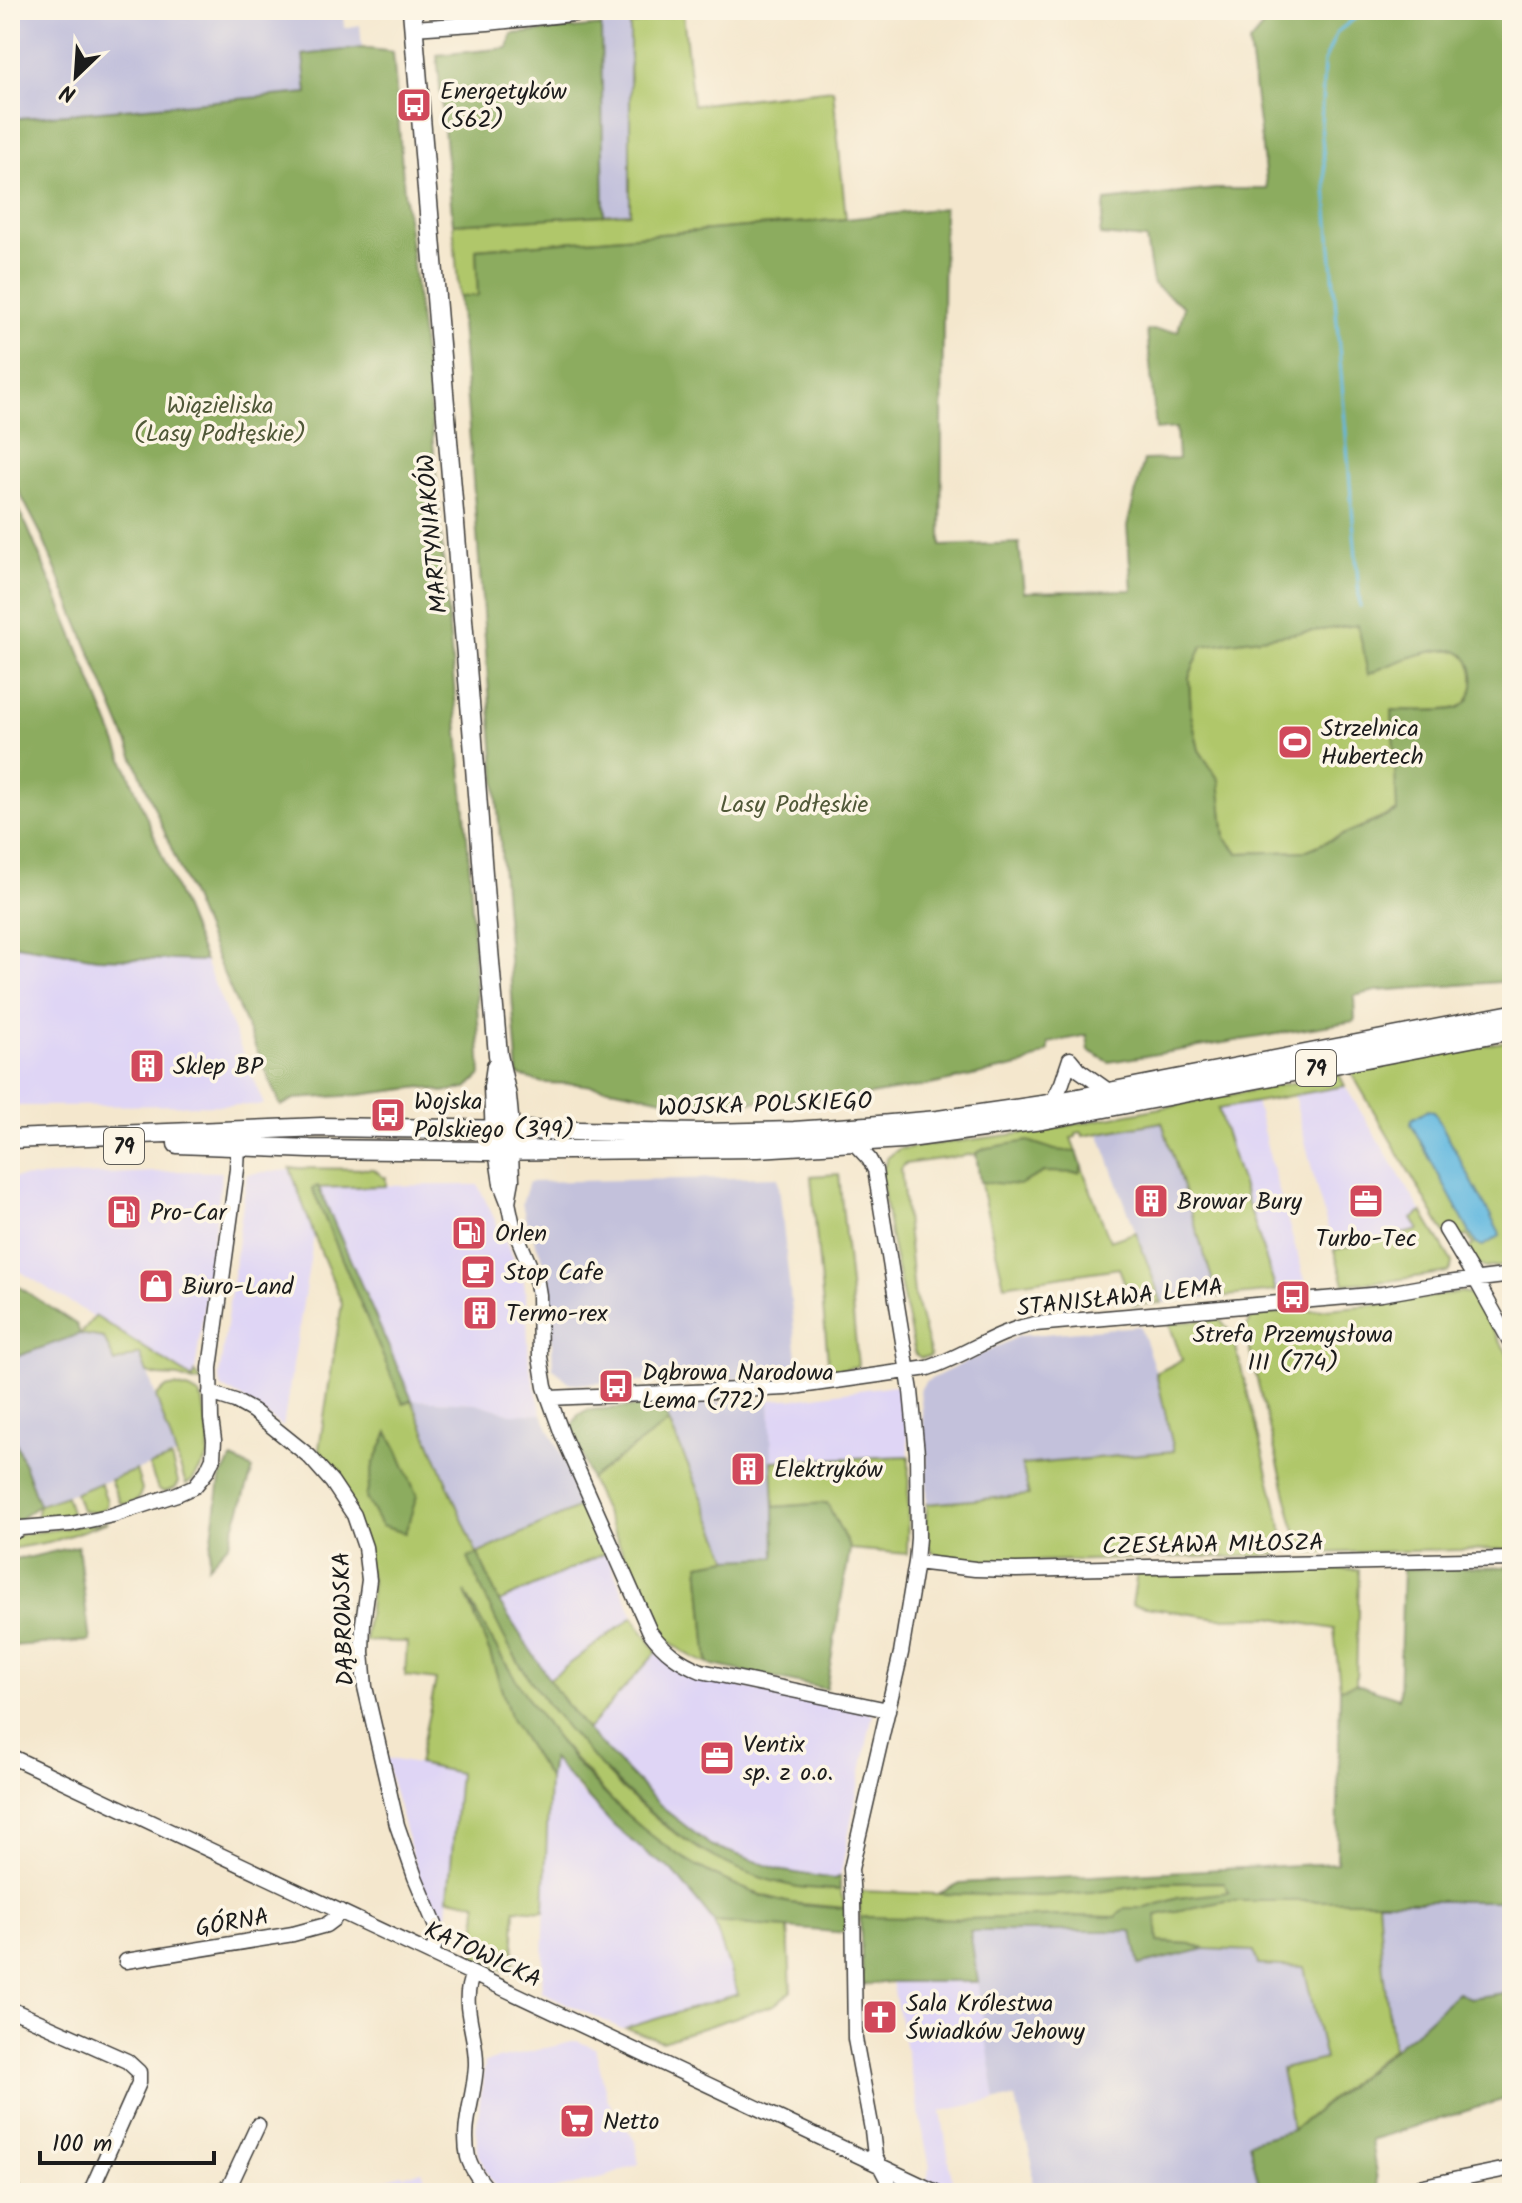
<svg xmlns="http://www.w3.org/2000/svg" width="1522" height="2203" viewBox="0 0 1522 2203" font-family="Kalam,sans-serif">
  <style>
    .built { fill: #dfd5f5 }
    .industrial { fill: #c3c1db }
    .green { fill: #b0c76b; stroke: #667244; stroke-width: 2 }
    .forest { fill: #8cac5f; stroke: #54643e; stroke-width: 2; fill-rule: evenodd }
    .water { fill: #63b9e0; stroke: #406a7e; stroke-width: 2 }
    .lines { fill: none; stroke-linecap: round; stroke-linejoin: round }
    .stream { stroke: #63b9e0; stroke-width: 3 }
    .minor-casing { stroke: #3c3a37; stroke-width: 17 }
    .major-casing { stroke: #3c3a37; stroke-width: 21 }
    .minor { stroke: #fff; stroke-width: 14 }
    .major { stroke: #fff; stroke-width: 18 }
    .labels { text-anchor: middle; stroke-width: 7; stroke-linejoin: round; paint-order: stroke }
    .shield { fill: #fcf5e5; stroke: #5f5d58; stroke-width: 2 }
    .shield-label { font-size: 22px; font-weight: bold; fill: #1c1c1c }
    .poi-label { font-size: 24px; fill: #1c1c1c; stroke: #fcf5e5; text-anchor: start }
    .park-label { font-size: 24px; fill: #505838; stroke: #fcf5e5 }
    .street-label { font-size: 24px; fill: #1c1c1c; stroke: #fcf5e5 }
  </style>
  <rect width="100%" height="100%" fill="#fcf5e5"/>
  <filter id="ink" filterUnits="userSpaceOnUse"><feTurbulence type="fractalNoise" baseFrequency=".0125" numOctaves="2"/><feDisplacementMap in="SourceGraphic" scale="16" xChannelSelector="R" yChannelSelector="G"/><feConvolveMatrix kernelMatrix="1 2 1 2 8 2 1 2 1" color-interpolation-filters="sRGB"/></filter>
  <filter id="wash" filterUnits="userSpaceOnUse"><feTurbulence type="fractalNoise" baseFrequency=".006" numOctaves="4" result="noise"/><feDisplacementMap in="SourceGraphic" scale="32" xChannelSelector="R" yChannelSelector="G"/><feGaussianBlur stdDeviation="1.8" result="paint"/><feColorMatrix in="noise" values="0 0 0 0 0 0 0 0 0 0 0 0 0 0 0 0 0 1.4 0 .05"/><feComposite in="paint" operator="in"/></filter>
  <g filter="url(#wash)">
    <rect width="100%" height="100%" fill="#f4e7cd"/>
    <path class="built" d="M10 944 97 958 205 961 264 1105 10 1106Z
      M1345 1086 1422 1212 1412 1219 1420 1230 1334 1250 1316 1186 1294 1095Z
      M1256 1101 1272 1167 1307 1287 1276 1291 1217 1109Z
      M290 1170 314 1235 283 1427 236 1394 222 1388 219 1377 247 1174Z
      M179 1171 222 1172 194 1379 10 1265V1178Z
      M478 1185 523 1278 526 1294 529 1364 542 1414H511L476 1403 412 1400 318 1186Z
      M895 1385 903 1393 909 1456 772 1461 770 1400 801 1398Z
      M606 1553 638 1626 657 1652 682 1671 710 1680 873 1713 840 1876 834 1879 783 1871 709 1845 665 1810 587 1730 548 1680 499 1602Z
      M385 1758 459 1772 445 1940 418 1875Z
      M552 1758 579 1791 614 1826 650 1856 672 1870 714 1922 738 1994 626 2028H620L542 1992 549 1779Z
      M892 1982H978L996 2100 941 2111 952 2179 947 2193H938L925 2187 930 2167Z
      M577 2041 595 2048 608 2101 635 2141 639 2164 603 2178 553 2190 548 2193H500L489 2178 479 2155 476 2131 485 2062Z
      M422 2171 431 2189 435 2188 436 2193H339L402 2174 403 2176Z"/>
    <path class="industrial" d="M10 10H343L344 28 360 25 362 48 304 55 308 93 10 119Z
      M630 25V213L604 215 601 26Z
      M1162 1122 1218 1297 1162 1303 1099 1133Z
      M778 1177 799 1377 571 1384 553 1368 549 1273 526 1221 522 1203 529 1182Z
      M1140 1326 1156 1373 1175 1451 1023 1465 1030 1495 927 1504V1460L920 1390 925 1382 1019 1336Z
      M80 1334 104 1338 115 1363 141 1354 177 1456 39 1505 10 1426V1359Z
      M412 1400 476 1403 511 1414H542L585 1504 478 1554Z
      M770 1400 776 1557 729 1559 662 1405Z
      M1378 1900 1512 1901V1992L1469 1998 1393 2048 1383 1971Z
      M969 1931H1133L1139 1965 1205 1949 1255 1951 1259 1965 1304 1966 1325 2059 1281 2069 1293 2130 1249 2143 1261 2193H1029L1032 2187V2161L1015 2098 996 2100Z"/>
    <path class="green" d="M683 13 693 105 833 89 846 219 476 249 478 296H459L453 224 630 213V25Z
      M1358 624 1369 674C1386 664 1437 645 1457 651 1478 657 1479 698 1460 707 1447 713 1408 710 1392 710L1398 811 1305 851 1238 853 1225 838 1219 780 1199 750 1191 715 1189 677 1202 645Z
      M1512 1040V1265L1485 1268 1475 1262 1467 1250 1473 1245 1467 1235 1454 1242 1447 1237 1351 1072Z
      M1339 1074 1345 1086 1218 1109 1276 1291 1218 1297 1162 1122 1083 1136 1082 1132 1076 1133V1137L1071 1138 1110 1241 1136 1232 1162 1303 1133 1305 1119 1268 1004 1285 983 1195 976 1154 905 1164 901 1169 914 1293 931 1356 921 1358 915 1354 890 1235 881 1175 887 1158 899 1149 1040 1131Z
      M290 1168 374 1169 383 1177H386V1186L312 1188 403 1403 412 1400 477 1554 585 1504 606 1553 499 1602 478 1555 500 1628 518 1662 548 1705 622 1789 662 1824 702 1851 798 1887 840 1890 846 1908 790 1903 742 1889 692 1864 653 1838 615 1804 549 1730 497 1653 470 1604 490 1653 511 1719 549 1779 544 1911 515 1909 513 1973 475 1958 477 1903 448 1898 459 1773 418 1764 436 1680 405 1676 407 1642 365 1641 372 1580 335 1480 318 1455 342 1303 314 1235Z
      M839 1174 858 1366 829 1372 811 1176Z
      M1422 1212 1452 1262 1451 1268 1448 1272 1388 1281 1344 1284 1334 1250 1419 1230 1412 1219Z
      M1462 1292 1471 1294 1512 1361V1549L1311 1553 1307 1551 1297 1538 1245 1332 1251 1318 1258 1315 1384 1304Z
      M95 1316 193 1379 195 1373 202 1381 193 1382 179 1377 158 1376 147 1373 140 1354 115 1363 104 1338 80 1334Z
      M1219 1319 1232 1332 1285 1540 1277 1554C1245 1559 1210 1556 1178 1557 1142 1558 952 1568 933 1552 922 1542 927 1517 927 1504L1029 1495 1022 1465 1174 1451 1156 1373 1182 1360 1169 1323Z
      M175 1386 190 1390 199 1395 203 1401 209 1441 208 1457 192 1481 186 1484 156 1397 165 1388Z
      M669 1422 729 1559 699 1564 708 1664C686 1655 671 1645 657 1628L590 1479Z
      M909 1456 907 1554 850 1549 827 1503 774 1507 772 1461Z
      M171 1458 178 1482 176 1488 164 1492 158 1489 149 1466Z
      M136 1470 142 1489 138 1500 127 1504 120 1503 110 1480Z
      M100 1483 107 1501 106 1507C98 1512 91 1514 81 1510L75 1493Z
      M66 1496 73 1518C60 1519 29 1529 39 1505Z
      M108 1522 54 1541 10 1549 12 1539 17 1535Z
      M1359 1569 1356 1684 1340 1688 1334 1629 1270 1617 1218 1618 1132 1605 1137 1573Z
      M633 1617 657 1652 587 1730 548 1680Z
      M1225 1882 1229 1893 1178 1898 1146 1908H1125L1116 1917 1065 1916 969 1919 860 1918 859 1891 938 1894 1091 1893 1162 1883Z
      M1378 1900 1383 1971 1393 2048 1293 2130 1281 2069 1325 2059 1304 1967 1258 1965 1254 1951 1205 1949 1191 1944 1158 1942 1156 1915 1225 1901Z
      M714 1922 788 1928 791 1992 774 2005 662 2041 626 2028 738 1994Z"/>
    <path class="forest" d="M1277 10H1512V981L1376 991 1354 996 1355 1021 1109 1062 1089 1051 1087 1035 1049 1043V1051L1024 1065 930 1085 851 1098 687 1104 616 1089 577 1084 543 1083 518 1075 459 296H478L476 249 846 219 944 208 941 546 1019 543 1024 592 1132 590 1127 526 1144 460 1178 459 1176 428 1156 430 1147 330 1178 331 1184 307 1153 284 1146 239 1100 235 1105 201 1216 189H1267L1249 43ZM1358 625 1368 675C1386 665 1437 645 1456 651 1478 657 1479 698 1460 707 1447 713 1407 710 1392 710L1397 812 1305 851 1238 853 1225 838 1219 780 1199 750 1191 715 1189 677 1202 646Z
      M601 26 604 215 453 224 437 55 508 48 512 34Z
      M362 48 393 52 404 191 429 396 469 859 481 1075 467 1088 443 1092 422 1087 359 1095 294 1099 281 1106 218 961 41 534 10 474V119L307 93 303 55Z
      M10 496 27 526 60 604 205 961 97 958 10 944Z
      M1028 1141 1055 1150 1077 1152 1082 1167 1079 1173 1044 1172 1019 1185 980 1182 976 1153 986 1148Z
      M318 1186 412 1400 403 1404 312 1188Z
      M10 1281 77 1325 80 1334 10 1359Z
      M662 1405 669 1422 590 1479 572 1426 578 1415 587 1410Z
      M10 1426 39 1505 17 1521 10 1515Z
      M388 1432 398 1451 417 1496 405 1533 381 1526 366 1498 373 1465Z
      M232 1459 253 1469 229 1543 208 1566 220 1479Z
      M827 1503 850 1549 826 1689 708 1664 699 1564 729 1559 775 1557 774 1507Z
      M78 1546 90 1641 10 1646V1559L31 1557Z
      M478 1554 499 1602 564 1702 587 1730 665 1810 710 1845 783 1871 834 1879 840 1876V1890C826 1889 811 1889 798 1887 714 1872 651 1819 594 1759 567 1729 540 1697 519 1663 498 1630 484 1593 468 1558Z
      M1512 1567V1901H1225L1156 1915 1158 1942 1191 1944 1205 1949 1139 1965 1132 1931H970L978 1982H892L863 1985 860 1918 866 1917 969 1919 1065 1916 1116 1917 1125 1908H1146L1178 1898 1229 1892 1224 1882 1162 1883 1091 1893 1042 1896 938 1894 960 1883 1337 1863 1340 1688 1356 1684 1399 1698 1403 1569Z
      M465 1592C524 1703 600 1819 716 1876 740 1887 765 1899 791 1903 809 1907 828 1907 846 1908L847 1933 714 1922 672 1870 650 1856 614 1826 552 1759 549 1779 511 1719 490 1653Z
      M1458 1992 1469 1998 1512 1992V2097L1371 2140 1378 2187 1354 2193H1261L1249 2142 1293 2130 1415 2032Z"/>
    <path class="water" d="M1427 1110 1434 1111 1499 1232 1500 1236 1483 1246 1476 1244 1411 1124 1412 1119Z"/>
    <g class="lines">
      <path class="stream" d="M1360 607 1321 125 1324 62 1337 32 1366 10"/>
    </g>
  </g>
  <g filter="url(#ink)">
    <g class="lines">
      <defs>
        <path id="minor" d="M413 28 488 23 610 10
          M1070 1059 1079 1070 1110 1092
          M1052 1103 1062 1083 1070 1059
          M854 1143 869 1159 875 1170 911 1391 917 1453 918 1538 916 1562 901 1653 851 1869 853 1900 855 2039 872 2130 875 2156 888 2181 889 2193
          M496 1151 501 1184 508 1202 513 1226 537 1283 539 1295 540 1357 545 1387 562 1434 650 1632C664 1651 679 1662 701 1671L888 1710
          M508 1202 512 1180 511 1151
          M1446 1230 1476 1280 1512 1345
          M210 1393 235 1401 253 1411 309 1456 332 1482 354 1515 365 1547 369 1580 363 1623 362 1652 365 1687 397 1825 415 1877 436 1927V1942L431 1954
          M549 1398 786 1388 928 1368C965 1356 996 1331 1035 1324L1382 1294 1439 1284 1512 1275
          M10 1534 21 1528 71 1524 113 1515 177 1494 195 1486 207 1471 213 1458 214 1440 211 1419 210 1368 237 1169 238 1145
          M916 1562 975 1569 1016 1570 1512 1559
          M10 1756 938 2193
          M126 1961 293 1934 326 1925 334 1919 340 1911
          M473 1974C459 2004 477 2033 476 2065 475 2096 461 2125 468 2157 472 2171 481 2182 491 2193
          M10 2009 127 2061 139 2072V2083L90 2193
          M10 2180 13 2193
          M217 2193 230 2185 258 2125
          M1389 2193 1512 2168"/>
        <path id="major" d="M412 10 472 727 487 927 498 1055 507 1096 511 1138
          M10 1139 322 1127 703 1133 794 1131 867 1126 938 1120 1042 1105 1512 1014
          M495 1140 493 1087 496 1066
          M177 1144 310 1149 485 1151 758 1148 902 1139 1042 1120 1512 1030"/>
      </defs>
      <use href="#minor" class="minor-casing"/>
      <use href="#major" class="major-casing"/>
      <use href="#minor" class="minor"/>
      <use href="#major" class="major"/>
    </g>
  </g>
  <defs>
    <symbol id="bus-square" viewBox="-11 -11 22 22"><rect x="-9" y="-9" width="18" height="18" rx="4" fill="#d1495b" stroke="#fcf5e5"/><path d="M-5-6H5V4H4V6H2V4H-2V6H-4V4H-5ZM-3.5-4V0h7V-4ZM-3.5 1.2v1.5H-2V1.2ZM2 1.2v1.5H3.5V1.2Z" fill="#fff"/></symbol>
    <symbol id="stadium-square" viewBox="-11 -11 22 22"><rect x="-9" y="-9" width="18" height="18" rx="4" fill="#d1495b" stroke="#fcf5e5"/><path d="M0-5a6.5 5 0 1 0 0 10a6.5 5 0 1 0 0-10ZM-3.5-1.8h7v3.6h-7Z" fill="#fff"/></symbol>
    <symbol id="building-square" viewBox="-11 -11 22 22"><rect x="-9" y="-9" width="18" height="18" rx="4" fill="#d1495b" stroke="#fcf5e5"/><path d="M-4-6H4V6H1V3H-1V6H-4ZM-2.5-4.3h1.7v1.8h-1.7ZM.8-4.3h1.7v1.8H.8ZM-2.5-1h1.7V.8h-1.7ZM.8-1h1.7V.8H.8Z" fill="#fff"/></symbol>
    <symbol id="office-square" viewBox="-11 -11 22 22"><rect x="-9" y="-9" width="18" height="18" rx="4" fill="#d1495b" stroke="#fcf5e5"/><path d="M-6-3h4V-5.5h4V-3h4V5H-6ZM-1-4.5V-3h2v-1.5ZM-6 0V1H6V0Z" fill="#fff"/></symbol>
    <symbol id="fuel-square" viewBox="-11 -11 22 22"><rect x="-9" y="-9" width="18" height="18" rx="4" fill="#d1495b" stroke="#fcf5e5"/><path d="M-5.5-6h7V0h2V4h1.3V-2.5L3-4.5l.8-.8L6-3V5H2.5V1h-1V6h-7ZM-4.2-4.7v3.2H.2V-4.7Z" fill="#fff"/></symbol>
    <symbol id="cafe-square" viewBox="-11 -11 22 22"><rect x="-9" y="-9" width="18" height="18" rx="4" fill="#d1495b" stroke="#fcf5e5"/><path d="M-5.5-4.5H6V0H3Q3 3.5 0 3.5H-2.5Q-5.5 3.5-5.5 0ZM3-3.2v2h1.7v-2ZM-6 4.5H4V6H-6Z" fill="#fff"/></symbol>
    <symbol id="shop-square" viewBox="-11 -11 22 22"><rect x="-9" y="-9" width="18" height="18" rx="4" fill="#d1495b" stroke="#fcf5e5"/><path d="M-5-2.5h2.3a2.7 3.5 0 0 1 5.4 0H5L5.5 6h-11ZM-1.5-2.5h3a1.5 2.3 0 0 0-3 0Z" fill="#fff"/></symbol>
    <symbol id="church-square" viewBox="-11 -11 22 22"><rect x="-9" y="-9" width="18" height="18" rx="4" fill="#d1495b" stroke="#fcf5e5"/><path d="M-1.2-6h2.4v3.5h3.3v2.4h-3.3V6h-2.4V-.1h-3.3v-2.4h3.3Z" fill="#fff"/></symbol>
    <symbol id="supermarket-square" viewBox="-11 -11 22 22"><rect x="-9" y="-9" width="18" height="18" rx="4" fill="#d1495b" stroke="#fcf5e5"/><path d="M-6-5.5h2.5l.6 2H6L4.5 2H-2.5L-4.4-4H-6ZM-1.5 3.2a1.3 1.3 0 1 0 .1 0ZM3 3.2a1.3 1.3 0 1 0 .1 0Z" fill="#fff"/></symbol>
  </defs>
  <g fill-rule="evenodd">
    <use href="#bus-square" x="394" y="85" width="40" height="40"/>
    <use href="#stadium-square" x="1275" y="722" width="40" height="40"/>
    <use href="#building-square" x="127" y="1046" width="40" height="40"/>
    <use href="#bus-square" x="368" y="1095" width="40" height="40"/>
    <use href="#building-square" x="1131" y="1181" width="40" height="40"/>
    <use href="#office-square" x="1346" y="1181" width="40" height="40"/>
    <use href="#fuel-square" x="104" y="1192" width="40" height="40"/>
    <use href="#fuel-square" x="449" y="1213" width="40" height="40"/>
    <use href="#cafe-square" x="458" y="1252" width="40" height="40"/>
    <use href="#shop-square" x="136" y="1266" width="40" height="40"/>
    <use href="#bus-square" x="1273" y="1277" width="40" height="40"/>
    <use href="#building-square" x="460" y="1293" width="40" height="40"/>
    <use href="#bus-square" x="596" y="1366" width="40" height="40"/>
    <use href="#building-square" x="728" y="1449" width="40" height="40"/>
    <use href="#office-square" x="697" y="1738" width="40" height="40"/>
    <use href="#church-square" x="860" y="1997" width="40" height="40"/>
    <use href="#supermarket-square" x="557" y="2101" width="40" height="40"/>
  </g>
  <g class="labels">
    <g class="shield">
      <rect x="1296" y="1050" width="40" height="36" rx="6"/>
      <rect x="104" y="1128" width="40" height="36" rx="6"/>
    </g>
    <g class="shield-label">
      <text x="1316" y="1076">79</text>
      <text x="124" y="1154">79</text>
    </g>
    <g class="poi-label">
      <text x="440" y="99">Energetyków<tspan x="440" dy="28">(562)</tspan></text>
      <text x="1321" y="736">Strzelnica<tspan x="1321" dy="28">Hubertech</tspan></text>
      <text x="173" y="1074">Sklep BP</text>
      <text x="414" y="1109">Wojska<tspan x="414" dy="28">Polskiego (399)</tspan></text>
      <text x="1177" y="1209">Browar Bury</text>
      <text x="150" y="1220">Pro-Car</text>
      <text x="495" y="1241">Orlen</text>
      <text x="1366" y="1246" text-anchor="middle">Turbo-Tec</text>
      <text x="504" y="1280">Stop Cafe</text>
      <text x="182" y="1294">Biuro-Land</text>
      <text x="506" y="1321">Termo-rex</text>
      <text x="1293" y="1342" text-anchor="middle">Strefa Przemysłowa<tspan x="1293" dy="28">III (774)</tspan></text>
      <text x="642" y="1380">Dąbrowa Narodowa<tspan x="642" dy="28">Lema (772)</tspan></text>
      <text x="774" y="1477">Elektryków</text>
      <text x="743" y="1752">Ventix<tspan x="743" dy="28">sp. z o.o.</tspan></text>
      <text x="906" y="2011">Sala Królestwa<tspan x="906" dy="28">Świadków Jehowy</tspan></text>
      <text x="603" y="2129">Netto</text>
    </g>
    <g class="park-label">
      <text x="220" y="413">Wiązieliska<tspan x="220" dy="28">(Lasy Podłęskie)</tspan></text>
      <text x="794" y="812">Lasy Podłęskie</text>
    </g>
    <g class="street-label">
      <text transform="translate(432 534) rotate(-95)" y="8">MARTYNIAKÓW</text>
      <text transform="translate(765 1104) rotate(-2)" y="8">WOJSKA POLSKIEGO</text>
      <text transform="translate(1120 1297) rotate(-6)" y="8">STANISŁAWA LEMA</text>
      <text transform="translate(1213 1544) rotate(-1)" y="8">CZESŁAWA MIŁOSZA</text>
      <text transform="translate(343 1619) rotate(-92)" y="8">DĄBROWSKA</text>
      <text transform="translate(232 1922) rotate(-10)" y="8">GÓRNA</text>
      <text transform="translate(483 1954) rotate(25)" y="8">KATOWICKA</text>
    </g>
  </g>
  <rect width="1522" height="2203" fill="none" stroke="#fcf5e5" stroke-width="40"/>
  <g transform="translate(76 76) rotate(205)" stroke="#fcf5e5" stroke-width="6" paint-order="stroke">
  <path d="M0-6L14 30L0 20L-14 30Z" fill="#1c1c1c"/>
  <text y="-12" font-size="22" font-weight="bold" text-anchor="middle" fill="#1c1c1c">N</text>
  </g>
  <path d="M40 2151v12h174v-12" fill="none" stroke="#1c1c1c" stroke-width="4"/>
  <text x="52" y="2151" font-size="24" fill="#1c1c1c" stroke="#fcf5e5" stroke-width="6" paint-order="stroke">100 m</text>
</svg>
